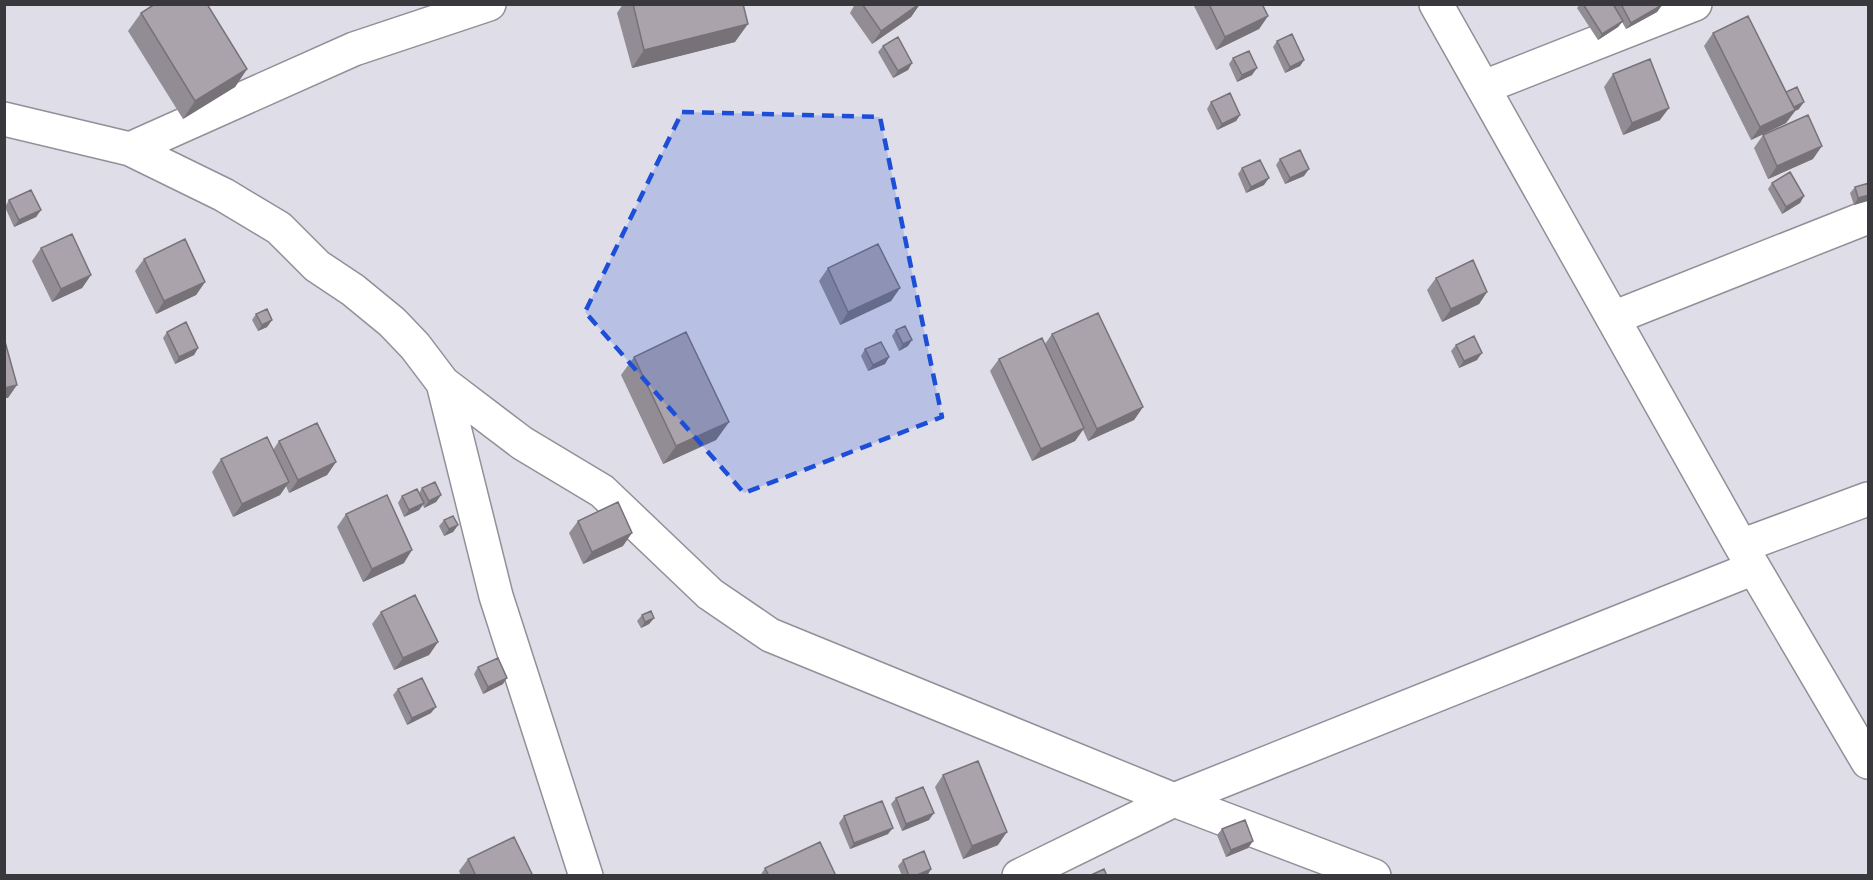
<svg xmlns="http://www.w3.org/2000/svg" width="1873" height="880" viewBox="0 0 1873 880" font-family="Poppins,sans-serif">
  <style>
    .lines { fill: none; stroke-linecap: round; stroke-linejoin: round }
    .street-casing { stroke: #928f99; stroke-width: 36 }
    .street { stroke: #fff; stroke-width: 33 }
    .wall { fill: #928c94 }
    .shaded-wall { fill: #777278 }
    .building { fill: #aaa3ac; stroke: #777278; stroke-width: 1.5 }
    .marked { fill: #1d4ed8; fill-opacity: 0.2; stroke: #1d4ed8; stroke-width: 4.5; stroke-dasharray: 12 8; stroke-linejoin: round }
  </style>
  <rect width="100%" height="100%" fill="#dfdde7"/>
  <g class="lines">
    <defs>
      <path id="street" d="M1436 4 1741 546 1868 762
        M1484 87 1695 4
        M4 119 130 149 224 195 279 228 317 266 353 290 392 322 415 346 443 383 522 443 602 491 710 594 770 635 1174 800 1374 876
        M130 149 354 49 489 4
        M1613 318 1868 217
        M443 383 496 596 586 876
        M1741 546 1868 499
        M1019 876 1174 800 1754 568"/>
    </defs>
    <use href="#street" class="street-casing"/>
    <use href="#street" class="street"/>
  </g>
  <path class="wall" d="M623 4H743L735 42 632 68 617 13Z
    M855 4H920L911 17 872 44 850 13Z
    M1193 4H1262L1268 16 1259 29 1216 50Z
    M1580 4H1613V6L1615 4H1661L1662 5 1657 12 1626 29 1622 22 1618 27 1598 40 1577 8Z
    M141 13 247 69 235 87 183 119 128 31Z
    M1713 33 1786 92 1799 109 1795 111 1786 123 1751 140 1704 46Z
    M1277 41 1304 60 1300 66 1285 73 1273 47Z
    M883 46 912 63 908 70 893 78 878 52Z
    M1233 58 1252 75 1237 82 1229 64Z
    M1613 74 1660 120 1623 135 1604 87Z
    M1211 102 1240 115 1236 121 1217 130 1207 109Z
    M1763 135 1813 159 1768 179 1754 148Z
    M1280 159 1304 176 1285 184 1276 165Z
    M1242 168 1264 185 1246 193 1238 174Z
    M1772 183 1804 196 1800 203 1782 214 1768 189Z
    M1869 183V200L1854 205 1850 193 1855 187Z
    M9 200 41 210 36 217 14 227 5 207Z
    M41 248 91 275 82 288 52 302 32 261Z
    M144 259 205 282 196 295 156 314 135 271Z
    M828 268 900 288 891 301 840 325 819 281Z
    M1436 278 1487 292 1479 304 1442 322 1427 290Z
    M256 314 272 320 267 327 258 331 252 320Z
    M896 330 908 346 899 351 892 336Z
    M167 332 198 348 194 355 175 364 163 338Z
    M1052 334 1143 407 1134 420 1088 441 1083 430 1075 441 1032 461 990 371 999 359 1045 344Z
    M1456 345 1477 360 1459 368 1451 351Z
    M865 349 889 357 885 364 868 371 861 356Z
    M634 357 729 422 716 440 663 464 621 375Z
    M279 441 336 462 327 475 289 493 286 486 280 495 233 517 212 472 221 459 273 450Z
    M422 488 441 495 436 502 424 508 423 505 419 510 404 517 398 503 402 496 419 493Z
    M346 514 404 563 363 582 337 527Z
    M444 520 458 525 453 532 444 536 439 526Z
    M578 521 623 546 583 564 569 533Z
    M381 612 438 642 429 655 394 670 372 624Z
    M642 615 654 618 649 624 641 628 637 621Z
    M478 667 503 684 483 694 474 674Z
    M398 689 431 713 407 725 393 695Z
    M943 775 998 845 963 859 935 787Z
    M896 798 929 820 902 831 891 804Z
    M844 816 888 834 850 849 839 823Z
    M1222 829 1253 841 1248 848 1226 857 1217 835Z
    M468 859 533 876H461L459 871Z
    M903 860 931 869 927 876H902L898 866Z
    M765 868 836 876H760Z"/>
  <path class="shaded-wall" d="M920 4 911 17 872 44 881 31Z
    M1662 5 1657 12 1626 29 1631 23Z
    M1268 16 1259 29 1216 50 1225 37Z
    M1623 21 1618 27 1598 40 1602 34Z
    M748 24 735 42 632 68 644 50Z
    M1304 60 1300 66 1285 73 1290 67Z
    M912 63 908 70 893 78 898 71Z
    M1257 68 1252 75 1237 82 1242 75Z
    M247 69 235 87 183 119 195 101Z
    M1804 102 1799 109 1795 111 1786 123 1751 140 1760 127 1792 108Z
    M1669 108 1660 120 1623 135 1632 123Z
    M1240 115 1236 121 1217 130 1222 124Z
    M1822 146 1813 159 1768 179 1777 166Z
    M1309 169 1304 176 1285 184 1290 178Z
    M1269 178 1264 185 1246 193 1251 187Z
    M1869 195 1868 201 1854 205 1858 198Z
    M1804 196 1800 203 1782 214 1786 207Z
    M41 210 36 217 14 227 19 220Z
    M91 275 82 288 52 302 61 289Z
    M205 282 196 295 156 314 164 301Z
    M900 288 891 301 840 325 848 312Z
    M1487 292 1479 304 1442 322 1451 309Z
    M272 320 267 327 258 331 262 325Z
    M912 340 908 346 899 351 903 344Z
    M198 348 194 355 175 364 179 357Z
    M1482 353 1477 360 1459 368 1464 361Z
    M889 357 885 364 868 371 873 365Z
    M17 385 8 398H4V388Z
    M1143 407 1134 420 1088 441 1097 429Z
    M729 422 716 440 663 464 676 446Z
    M1084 428 1075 441 1032 461 1041 449Z
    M336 462 327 475 289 493 298 480Z
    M289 482 280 495 233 517 242 504Z
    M441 495 436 502 424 508 429 501Z
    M424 503 419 510 404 517 409 510Z
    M458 525 453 532 444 536 449 529Z
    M632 533 623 546 583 564 592 552Z
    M412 550 404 563 363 582 372 569Z
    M654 618 649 624 641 628 645 622Z
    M438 642 429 655 394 670 403 658Z
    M507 678 503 684 483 694 488 687Z
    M436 707 431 713 407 725 412 718Z
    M934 813 929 820 902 831 906 824Z
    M893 828 888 834 850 849 854 843Z
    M1007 832 998 845 963 859 972 846Z
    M1253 841 1248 848 1226 857 1231 850Z
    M931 869 927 876H915Z"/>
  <path class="building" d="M155 4H207L247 69 195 101 141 13Z
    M633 4H743L748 24 644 50Z
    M862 4H919L881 31Z
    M1209 4H1262L1268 16 1225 37Z
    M1583 4H1613L1623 21 1602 34Z
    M1621 4H1661L1662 5 1631 23Z
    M1748 16 1795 110 1760 127 1713 33Z
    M1292 34 1304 60 1290 67 1277 41Z
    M898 37 912 63 898 71 883 46Z
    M1249 51 1257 68 1242 75 1233 58Z
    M1650 59 1669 108 1632 123 1613 74Z
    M1797 87 1804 102 1794 107 1786 92Z
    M1230 93 1240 115 1222 124 1211 102Z
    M1808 115 1822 146 1777 166 1763 135Z
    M1300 150 1309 169 1290 178 1280 159Z
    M1260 160 1269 178 1251 187 1242 168Z
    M1790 172 1804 196 1786 207 1772 183Z
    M1869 183V195L1858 198 1855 187Z
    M31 190 41 210 19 220 9 200Z
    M72 234 91 275 61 289 41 248Z
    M185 239 205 282 164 301 144 259Z
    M878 244 900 288 848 312 828 268Z
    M1473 260 1487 292 1451 309 1436 278Z
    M267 309 272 320 262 325 256 314Z
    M1098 313 1143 407 1097 429 1052 334Z
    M186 322 198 348 179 357 167 332Z
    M905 326 912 340 903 344 896 330Z
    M686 332 729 422 676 446 634 357Z
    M1474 336 1482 353 1464 361 1456 345Z
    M4 338 17 385 4 388Z
    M1042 338 1084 428 1041 449 999 359Z
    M881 342 889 357 873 365 865 349Z
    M317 423 336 462 298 480 279 441Z
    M267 437 289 482 242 504 221 459Z
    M435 482 441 495 429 501 422 488Z
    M417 489 424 503 409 510 402 496Z
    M387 495 412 550 372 569 346 514Z
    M618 502 632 533 592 552 578 521Z
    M453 516 458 525 449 529 444 520Z
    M415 595 438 642 403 658 381 612Z
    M651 611 654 618 645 622 642 615Z
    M498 658 507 678 488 687 478 667Z
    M422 678 436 707 412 718 398 689Z
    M978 761 1007 832 972 846 943 775Z
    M923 787 934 813 906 824 896 798Z
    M882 801 893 828 854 843 844 816Z
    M1245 820 1253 841 1231 850 1222 829Z
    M514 837 533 876H476L468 859Z
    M820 842 836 876H769L765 868Z
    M924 851 931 869 915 876H909L903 860Z
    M1104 869 1107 876H1089Z"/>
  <path class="marked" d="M682 112 880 117 942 417 744 493 585 312Z"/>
  <rect width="1873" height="880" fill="none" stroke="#39383c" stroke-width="12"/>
</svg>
